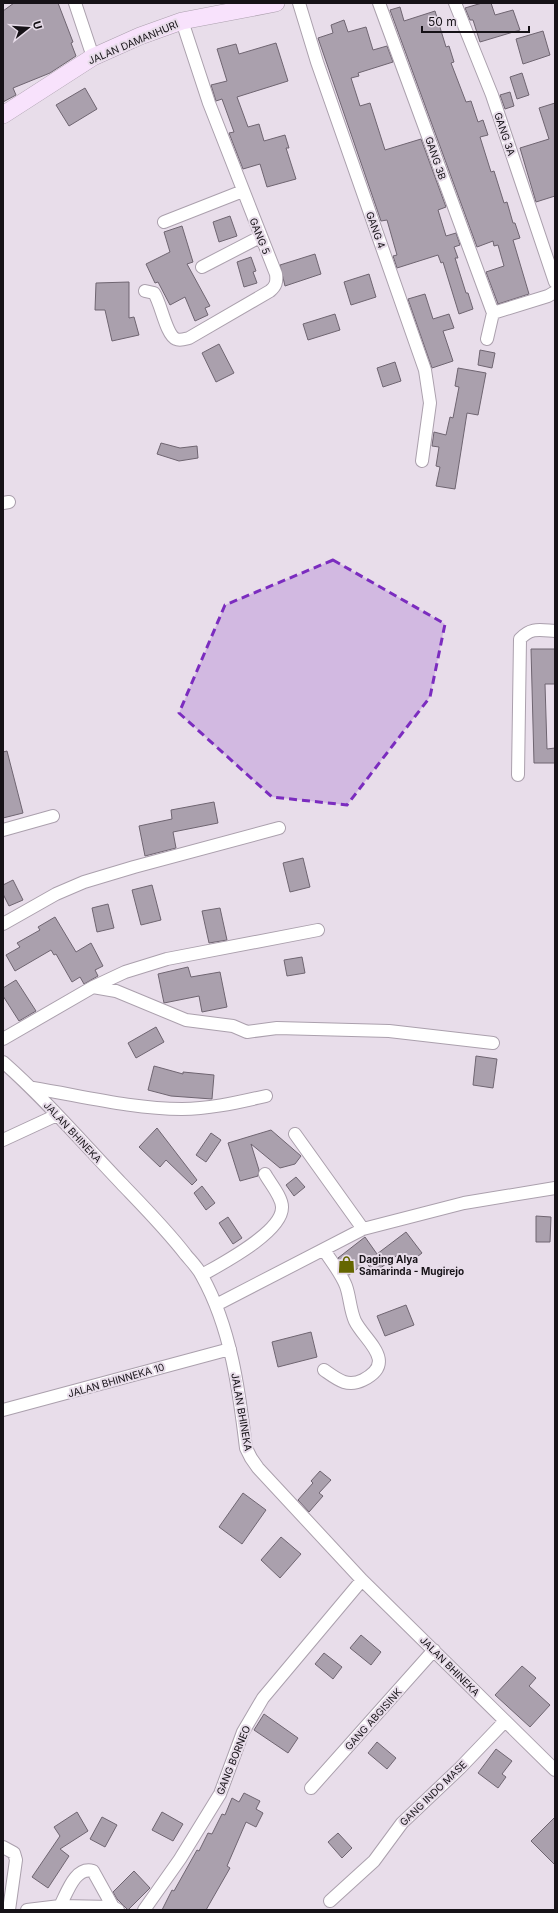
<svg xmlns="http://www.w3.org/2000/svg" width="558" height="1913" viewBox="0 0 558 1913" font-family="Inter,sans-serif">
  <style>
    .building { fill: #aaa0ad; stroke: #6f6571 }
    .lines { fill: none; stroke-linecap: round; stroke-linejoin: round }
    .street-casing { stroke: #aba0ad; stroke-width: 14 }
    .secondary-casing { stroke: #aba0ad; stroke-width: 18 }
    .street { stroke: #fff; stroke-width: 12 }
    .secondary { stroke: #f8e2fc; stroke-width: 17 }
    .marked { fill: #7b2cbf; fill-opacity: 0.2; stroke: #7b2cbf; stroke-width: 3; stroke-dasharray: 8 5; stroke-linejoin: round }
    .labels { text-anchor: middle; stroke-width: 4; stroke-linejoin: round; paint-order: stroke }
    .street-label { font-size: 10px; fill: #161217; stroke: #e8ddea }
    .poi-label { font-size: 10px; font-weight: bold; fill: #161217; stroke: #e8ddea; text-anchor: start }
  </style>
  <rect width="100%" height="100%" fill="#e8ddea"/>
  <path class="building" d="M14 3H58L73 42 71 43 76 56 50 73 13 88 16 95 3 102V11Z
    M482 3H491L495 15 513 10 520 30 480 42 473 20H470L465 8Z
    M400 7 404 21 435 11 446 47 449 46 454 62 451 63 466 102 471 101 478 122 483 120 488 135 480 137 491 172 494 171 504 203 507 202 513 223H515L520 238 513 240 529 294 498 304 486 272 504 266 498 245 494 246 493 241 477 247 390 10Z
    M344 20 348 32 366 27 373 50 387 46 393 62 358 73 359 76 351 78 360 106 370 103 385 150 421 139 446 207 438 210 446 236 456 233 460 245 454 247 458 258H455L466 293H468L473 309 459 314 443 262 441 263 438 255 397 268 393 256 397 255 387 220 381 221 318 38 333 33 331 25Z
    M543 31 550 55 523 64 516 39Z
    M276 43 288 81 237 97 248 127 259 124 264 141 285 135 289 148H286L296 179 267 187 260 164 243 169 229 133 234 132 222 99 216 101 211 85 227 81 217 49 236 44 239 54Z
    M522 73 529 95 517 99 510 77Z
    M85 88 97 109 69 126 56 105Z
    M510 92 514 106 505 109 500 95Z
    M555 103V196L536 202 520 148 549 139 539 108Z
    M230 216 237 236 219 242 213 222Z
    M182 226 193 262 187 264 210 306 205 308 208 315 195 321 185 297 170 305 158 282 155 283 146 264 170 252 164 232Z
    M315 254 321 274 285 286 280 265Z
    M251 257 256 271 253 272 257 283 244 287 237 262Z
    M369 274 376 297 351 305 344 282Z
    M129 282V318L134 317 139 335 112 341 105 310H95L96 283Z
    M425 294 433 319 449 314 454 328 443 331 453 361 432 368 408 299Z
    M335 314 340 330 308 340 303 324Z
    M219 344 234 373 216 382 202 353Z
    M480 350 495 353 492 368 478 365Z
    M395 362 401 381 383 387 377 368Z
    M458 368 486 373 478 415 467 413 455 489 436 486 440 467 436 466 439 447 432 446 434 432 446 435 450 417 453 418 459 387 455 386Z
    M161 443 180 448 197 446 198 458 179 461 157 454Z
    M531 649H555V684H545L547 749 555 748V763H534Z
    M7 751 23 813 3 818V752Z
    M214 802 218 823 173 832 176 848 145 856 139 826 172 819 171 810Z
    M303 858 310 887 290 892 283 863Z
    M13 880 23 900 9 906 3 894V885Z
    M152 885 161 920 141 925 132 890Z
    M108 904 114 928 97 932 92 908Z
    M220 908 227 940 209 943 202 911Z
    M55 917 76 952 91 943 103 966 95 970 98 976 84 984 80 977 72 982 56 954 54 955 51 950 15 971 6 955 20 947 17 943 40 930 38 927Z
    M302 957 305 973 287 976 284 960Z
    M188 967 191 977 220 972 227 1007 202 1012 199 996 164 1003 158 974Z
    M16 980 36 1011 19 1021 3 996V988Z
    M156 1027 164 1042 136 1058 128 1043Z
    M476 1056 497 1059 493 1088 473 1085Z
    M154 1066 183 1074V1072L214 1075 212 1099 171 1096 148 1090Z
    M157 1128 197 1180 192 1185 166 1160 160 1167 139 1147Z
    M271 1130 301 1156 295 1164 280 1168 251 1144 259 1170 258 1176 240 1181 228 1143Z
    M211 1133 221 1140 206 1162 196 1155Z
    M296 1177 305 1187 294 1196 286 1185Z
    M202 1186 215 1203 206 1210 194 1193Z
    M536 1216 551 1217 550 1242H536Z
    M228 1217 242 1238 233 1244 219 1223Z
    M406 1232 422 1253 408 1264 400 1253 374 1273 366 1262 349 1275 338 1258 365 1237 377 1254Z
    M406 1305 414 1325 385 1336 377 1316Z
    M311 1332 317 1357 278 1367 272 1342Z
    M320 1471 331 1480 319 1493 323 1496 309 1512 298 1500 313 1483 311 1481Z
    M243 1493 266 1510 242 1544 219 1527Z
    M281 1537 301 1554 280 1578 261 1560Z
    M361 1635 381 1652 371 1665 350 1648Z
    M324 1653 342 1667 333 1679 315 1664Z
    M522 1666 536 1678 529 1686 550 1705 530 1727 495 1695Z
    M264 1714 298 1738 288 1753 254 1730Z
    M377 1742 396 1758 387 1769 368 1753Z
    M496 1749 512 1761 502 1774 506 1777 498 1788 478 1773Z
    M244 1793 260 1801 256 1809 263 1813 256 1827 246 1822 227 1866 230 1868 206 1910H162L172 1890 174 1891 197 1850 199 1851 208 1833 212 1834 222 1814 225 1815 232 1798 239 1802Z
    M77 1812 88 1831 60 1849 69 1856 48 1888 32 1877 60 1836 54 1827Z
    M162 1812 183 1824 173 1841 152 1830Z
    M102 1817 117 1825 105 1847 90 1839Z
    M555 1817V1865L531 1841Z
    M338 1833 352 1848 342 1858 328 1842Z
    M134 1871 150 1888 128 1910 117 1899 113 1892Z"/>
  <g class="lines">
    <defs>
      <path id="street" d="M75 3 93 57
        M299 3 317 62 425 370 430 403 422 461
        M379 3 493 313
        M455 3 492 95 555 282
        M164 222 243 191
        M202 267 260 237
        M145 291 154 293C161 303 166 335 176 339 180 341 185 339 189 338L270 291C276 286 277 282 276 274L209 103 182 21
        M487 339 493 313 548 296 555 292
        M3 503 9 502
        M518 775 520 639C531 627 540 630 555 631
        M3 830 53 816
        M3 924 56 894 84 882 134 867 279 828
        M93 987 116 991 186 1020 233 1026 247 1032 277 1028 389 1031 493 1043
        M3 1039 93 987 125 972 167 959 318 930
        M3 1062C45 1099 82 1142 121 1183 143 1206 166 1229 186 1255 191 1261 198 1268 202 1276 231 1328 239 1390 246 1448L251 1458 258 1468 362 1580 555 1770
        M33 1088C82 1096 133 1109 182 1109 211 1109 239 1102 266 1096
        M295 1134 363 1229
        M3 1140 57 1115
        M324 1250C331 1261 341 1273 346 1286 350 1297 350 1310 355 1321 364 1340 399 1362 363 1380 347 1388 337 1379 324 1370
        M202 1275C221 1264 283 1232 282 1207 282 1197 270 1183 265 1174
        M216 1305 363 1229 464 1203 555 1188
        M3 1410 230 1349
        M311 1788 434 1650
        M3 1847 14 1853 16 1860 9 1910
        M330 1901 374 1861 402 1823 460 1768 505 1721
        M60 1906C67 1893 75 1866 93 1871L113 1907 118 1910
        M27 1910 60 1906 113 1907
        M144 1910 180 1859 220 1794 243 1732 263 1698 362 1580"/>
      <path id="secondary" d="M3 115 93 57 140 36 182 21 276 3"/>
    </defs>
    <use href="#street" class="street-casing"/>
    <use href="#secondary" class="secondary-casing"/>
    <use href="#street" class="street"/>
    <use href="#secondary" class="secondary"/>
  </g>
  <path class="marked" d="M333 560 445 624 430 697 347 805 272 797 179 713 225 605Z"/>
  <defs>
    <symbol id="shop-bare" viewBox="-9 -9 18 18"><path d="M-5-2.5h2.3a2.7 3.5 0 0 1 5.4 0H5L5.5 6h-11ZM-1.5-2.5h3a1.5 2.3 0 0 0-3 0Z" fill="#656600" stroke="#e8ddea" stroke-width="2.5" paint-order="stroke"/></symbol>
  </defs>
  <g fill-rule="evenodd">
    <use href="#shop-bare" x="334" y="1252" width="25" height="25"/>
  </g>
  <g class="labels">
    <g class="street-label">
      <text transform="translate(133 42) rotate(-23)" y="4">JALAN DAMANHURI</text>
      <text transform="translate(505 134) rotate(71)" y="4">GANG 3A</text>
      <text transform="translate(436 158) rotate(71)" y="4">GANG 3B</text>
      <text transform="translate(376 230) rotate(70)" y="4">GANG 4</text>
      <text transform="translate(260 236) rotate(68)" y="4">GANG 5</text>
      <text transform="translate(73 1132) rotate(47)" y="4">JALAN BHINEKA</text>
      <text transform="translate(116 1380) rotate(-16)" y="4">JALAN BHINNEKA 10</text>
      <text transform="translate(242 1412) rotate(80)" y="4">JALAN BHINEKA</text>
      <text transform="translate(450 1666) rotate(45)" y="4">JALAN BHINEKA</text>
      <text transform="translate(373 1719) rotate(-48)" y="4">GANG ABGISINK</text>
      <text transform="translate(233 1760) rotate(-68)" y="4">GANG BORNEO</text>
      <text transform="translate(433 1793) rotate(-44)" y="4">GANG INDO MASE</text>
    </g>
    <g class="poi-label">
      <text x="359" y="1263">Daging Alya<tspan x="359" dy="12">Samarinda - Mugirejo</tspan></text>
    </g>
  </g>
  <rect width="558" height="1913" fill="none" stroke="#161217" stroke-width="8"/>
  <g transform="translate(28 28) rotate(73)" stroke="#e8ddea" stroke-width="3" paint-order="stroke">
  <path d="M0-3L7 15L0 10L-7 15Z" fill="#161217"/>
  <text y="-6" font-size="11" font-weight="bold" text-anchor="middle" fill="#161217">U</text>
  </g>
  <path d="M422 26v6h107v-6" fill="none" stroke="#161217" stroke-width="2"/>
  <text x="428" y="26" font-size="12" fill="#161217" stroke="#e8ddea" stroke-width="3" paint-order="stroke">50 m</text>
</svg>
